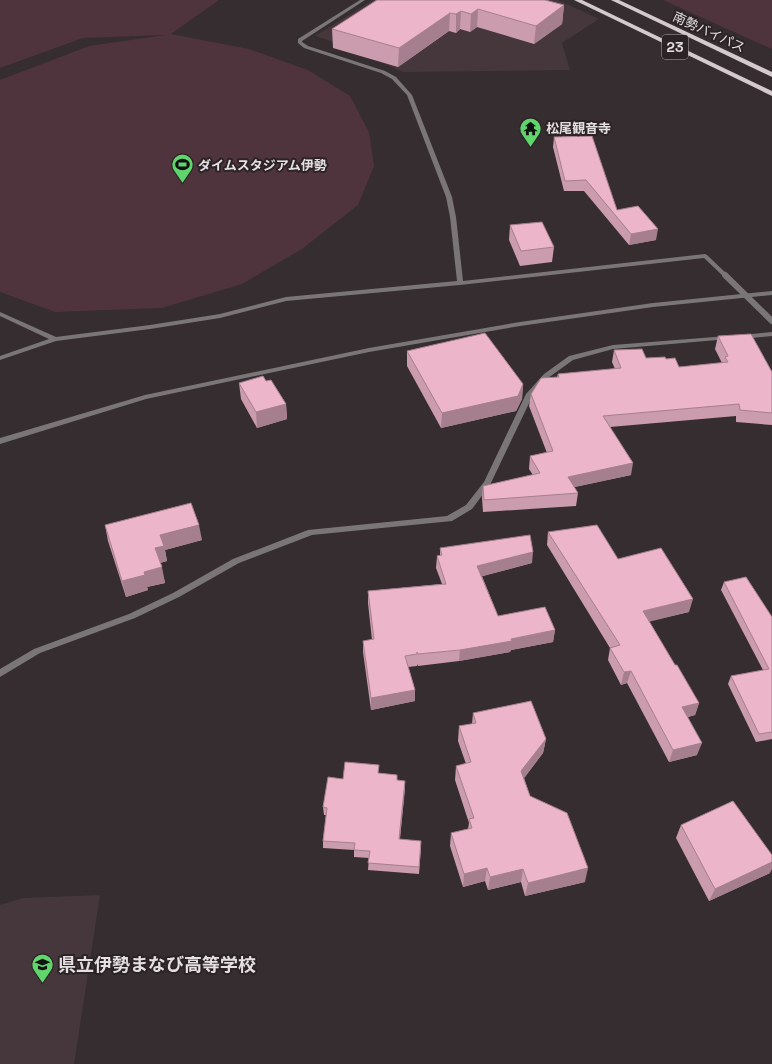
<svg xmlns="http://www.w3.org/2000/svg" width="772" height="1064" font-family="'Space Grotesk','Noto Sans JP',sans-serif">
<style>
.built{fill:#46373c}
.green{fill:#4f333d}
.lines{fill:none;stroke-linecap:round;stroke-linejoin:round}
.minor{fill:#7a7677;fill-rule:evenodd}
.tertiary{fill:#7a7677;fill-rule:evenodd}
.trunk{fill:#d4c9cd;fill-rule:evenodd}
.minor-bridge{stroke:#7a7677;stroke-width:6}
.wall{fill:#cb9cad}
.shaded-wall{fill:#a57f8d}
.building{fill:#ecb5c9;stroke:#a57f8d}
.labels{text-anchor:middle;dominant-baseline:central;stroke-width:4;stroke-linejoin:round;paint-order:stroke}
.far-street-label{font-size:13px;fill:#e4dfe1;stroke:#2b2326}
.far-poi-label{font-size:13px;font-weight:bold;fill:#e4dfe1;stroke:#2b2326;text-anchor:start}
.shield{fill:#2b2326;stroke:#aca7a9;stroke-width:1}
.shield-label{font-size:14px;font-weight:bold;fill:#e4dfe1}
.near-poi-label{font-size:18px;font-weight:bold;fill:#e4dfe1;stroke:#2b2326;text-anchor:start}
</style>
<rect width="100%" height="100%" fill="#352d30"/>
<!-- built -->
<g class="built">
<polygon points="373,0 558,0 599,19 562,43 570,70 403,72 340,44 315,36"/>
<polygon points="100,895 74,1064 0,1064 0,905 23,898"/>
</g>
<!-- green -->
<g class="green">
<polygon points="0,0 219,0 171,34 249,49 308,70 350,96 369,132 374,166 358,205 302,249 242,284 162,308 55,312 0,292 0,80 89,46 165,35 83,38 0,68"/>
<polygon points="663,0 772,0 772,49"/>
</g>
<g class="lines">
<!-- minor -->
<g class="minor">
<polygon points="360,0 365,0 302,41 302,42 308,46 385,71 396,77 412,95 452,197 456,217 463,281 705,254 707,255 727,274 727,276 723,276 704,258 460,285 286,301 220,318 150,329 56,341 0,360 0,356 49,339 0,316 0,312 56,337 150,325 220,314 286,297 457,281 450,217 446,197 407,95 392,79 381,73 304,48 298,43 298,39"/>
<polygon points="772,332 772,336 742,339 739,337 742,335"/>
<polygon points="727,336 729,337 729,339 613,349 573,360 548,378 532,397 490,485 472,509 452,521 312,535 239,563 179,597 135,618 40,653 0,677 0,669 34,649 129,614 173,593 233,559 308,530 447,516 466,505 484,482 526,394 544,374 569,356 613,345"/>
</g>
<!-- tertiary -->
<polygon class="tertiary" points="772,291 772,295 653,307 520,326 369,352 146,399 0,444 0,438 145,395 369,348 520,322 653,303"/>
<!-- trunk -->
<g class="trunk">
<polygon points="574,0 582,0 772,91 772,96"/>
<polygon points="611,0 619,0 772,72 772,77"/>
</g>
<!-- minor-bridge -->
<polyline class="minor-bridge" points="725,275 772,321"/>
</g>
<!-- wall -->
<g class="wall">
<polygon points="377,0 564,5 562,24 534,44 477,27 470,32 460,29 456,33 449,31 398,67 333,48 332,29"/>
<polygon points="554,137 617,210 656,240 629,245 584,191 564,191 553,147"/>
<polygon points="510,225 554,247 552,262 520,266 509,240"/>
<polygon points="718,336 772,372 772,425 736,422 736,416 610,427 631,475 574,487 578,493 576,506 483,512 482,498 483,486 533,475 529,469 530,456 547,453 529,406 531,394 557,377 558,374 615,369 612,362 614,350 646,358 666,359 679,367 722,363 715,349"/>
<polygon points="407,351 523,384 522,399 516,411 441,428 407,366"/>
<polygon points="266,381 286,404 287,419 257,428 241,399 239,383"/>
<polygon points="105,525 202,540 165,550 167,561 160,563 165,583 147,587 148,590 126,597 108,541"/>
<polygon points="548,532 618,559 689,612 649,621 675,665 699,703 695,715 688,717 697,755 669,762 627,683 621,685 608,660 610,648 547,545"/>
<polygon points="440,548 532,563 482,576 498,616 555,630 553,642 511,650 510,652 459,661 418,666 417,664 417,666 408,667 415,690 415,701 371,710 363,652 363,641 372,640 368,603 368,591 442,584 436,568 437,556 440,555"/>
<polygon points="724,582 772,617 772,739 756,742 728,684 731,676 763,670 721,590"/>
<polygon points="473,713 546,739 543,753 524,778 530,796 585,882 525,896 521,882 488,890 485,881 463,887 450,846 451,833 468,829 469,823 455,780 456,766 466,764 458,741 459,726 472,724"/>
<polygon points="379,773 397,775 397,780 405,788 400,839 421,848 419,874 368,870 369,858 354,857 354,850 323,848 323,841 326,815 324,815 323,807 343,779"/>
<polygon points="681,825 770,873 709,901 676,838"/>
</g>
<!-- shaded-wall -->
<g class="shaded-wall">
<polygon points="564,5 562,24 534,44 536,26"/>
<polygon points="478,9 477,27 470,32 471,14"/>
<polygon points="461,11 460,29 456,33 456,14"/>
<polygon points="450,13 449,31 398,67 399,48"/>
<polygon points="658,229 656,240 629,245 631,234"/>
<polygon points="523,384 522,399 516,411 441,428 442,413"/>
<polygon points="286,404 287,419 257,428 256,412"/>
<polygon points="633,463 631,475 566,489 568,477"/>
<polygon points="199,525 202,540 165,550 167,561 159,563 155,548 160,535"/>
<polygon points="533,552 532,563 476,578 477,566"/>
<polygon points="162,567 165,583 147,587 148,590 126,597 122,581 144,572"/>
<polygon points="693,599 689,612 640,624 643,611"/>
<polygon points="555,630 553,642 511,650 510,652 459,661 460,650"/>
<polygon points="631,671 627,683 621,685 624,672"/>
<polygon points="415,690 415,701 371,710 371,698"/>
<polygon points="699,703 695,715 678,719 682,707"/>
<polygon points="546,739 543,753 519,785 521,771"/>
<polygon points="702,743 697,755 669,762 673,750"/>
<polygon points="405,781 405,788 399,846 399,839"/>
<polygon points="772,862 772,869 770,873 709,901 715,889"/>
<polygon points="487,868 485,881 463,887 464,874"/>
<polygon points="588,868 585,882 525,896 528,883"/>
<polygon points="523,869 521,882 488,890 490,877"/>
</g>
<!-- building -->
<g class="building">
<polygon points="377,0 545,0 564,5 536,26 478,9 471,14 461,11 456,14 450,13 399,48 332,29"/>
<polygon points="592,136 617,210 638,206 658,229 631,234 586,180 565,181 554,137"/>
<polygon points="542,222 554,247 521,251 510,225"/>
<polygon points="485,333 523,384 518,396 442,413 407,351"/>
<polygon points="751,334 772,372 772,413 740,410 739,404 603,416 633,463 568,477 578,493 484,500 483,486 540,473 530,456 553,451 531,394 541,378 559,377 558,374 621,368 614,350 642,349 646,358 665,357 666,359 675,358 679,367 728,362 725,357 728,356 718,336"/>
<polygon points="263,376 266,381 271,380 286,404 256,412 239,383"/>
<polygon points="191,503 199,525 160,535 164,546 155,548 162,567 144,572 145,575 122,581 105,525"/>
<polygon points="597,525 618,559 661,548 693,599 643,611 675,665 677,665 699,703 682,707 702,743 673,750 631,671 624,672 610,648 620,645 548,532"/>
<polygon points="530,535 533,552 477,566 498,616 545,607 555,630 511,639 512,641 460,650 418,654 417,652 417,654 405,656 415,690 371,698 363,641 374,639 368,591 446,584 437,556 442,555 440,548"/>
<polygon points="746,577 772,617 772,732 759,734 731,676 769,669 724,582"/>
<polygon points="531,701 546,739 521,771 530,796 567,813 588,868 528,883 523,869 490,877 487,868 464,874 451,833 472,828 469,819 474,818 456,766 471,762 459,726 476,723 473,713"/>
<polygon points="345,762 379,765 378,773 397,775 397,780 405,781 399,839 421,841 419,867 368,863 370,851 354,850 355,843 323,841 327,808 323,807 328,777 343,779"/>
<polygon points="733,801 772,855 772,862 715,889 681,825"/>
</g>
<!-- icons -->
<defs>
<symbol id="temple-pin" viewBox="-11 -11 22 30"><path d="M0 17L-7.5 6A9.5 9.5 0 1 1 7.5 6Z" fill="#5fd56b" stroke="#2b2326"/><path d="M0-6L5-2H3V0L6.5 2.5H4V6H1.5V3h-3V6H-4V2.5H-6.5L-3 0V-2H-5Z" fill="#111"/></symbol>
<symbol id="stadium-pin" viewBox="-11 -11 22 30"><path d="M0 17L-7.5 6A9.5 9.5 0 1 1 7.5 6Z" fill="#5fd56b" stroke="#2b2326"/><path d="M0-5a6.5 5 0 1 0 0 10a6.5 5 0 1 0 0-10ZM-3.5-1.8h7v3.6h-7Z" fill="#111"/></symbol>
<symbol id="school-pin" viewBox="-11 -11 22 30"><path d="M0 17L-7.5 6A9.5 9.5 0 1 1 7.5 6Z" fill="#5fd56b" stroke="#2b2326"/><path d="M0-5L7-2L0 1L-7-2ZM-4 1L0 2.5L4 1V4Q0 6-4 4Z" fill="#111"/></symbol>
</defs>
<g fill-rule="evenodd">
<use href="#temple-pin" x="518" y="116" width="25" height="34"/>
<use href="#stadium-pin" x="170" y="152" width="25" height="34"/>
<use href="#school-pin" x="30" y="952" width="25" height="34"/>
</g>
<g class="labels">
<!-- far-street labels -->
<g class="far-street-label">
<text transform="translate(709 32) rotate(25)">南勢バイパス</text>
</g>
<!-- far-poi labels -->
<g class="far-poi-label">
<text x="546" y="128">松尾観音寺</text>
<text x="198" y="165">ダイムスタジアム伊勢</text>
</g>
<!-- shield labels -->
<rect class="shield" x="662" y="35" width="26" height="24" rx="3"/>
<g class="shield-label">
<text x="675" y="47">23</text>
</g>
<!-- near-poi labels -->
<g class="near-poi-label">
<text x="58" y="964">県立伊勢まなび高等学校</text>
</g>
</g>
</svg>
